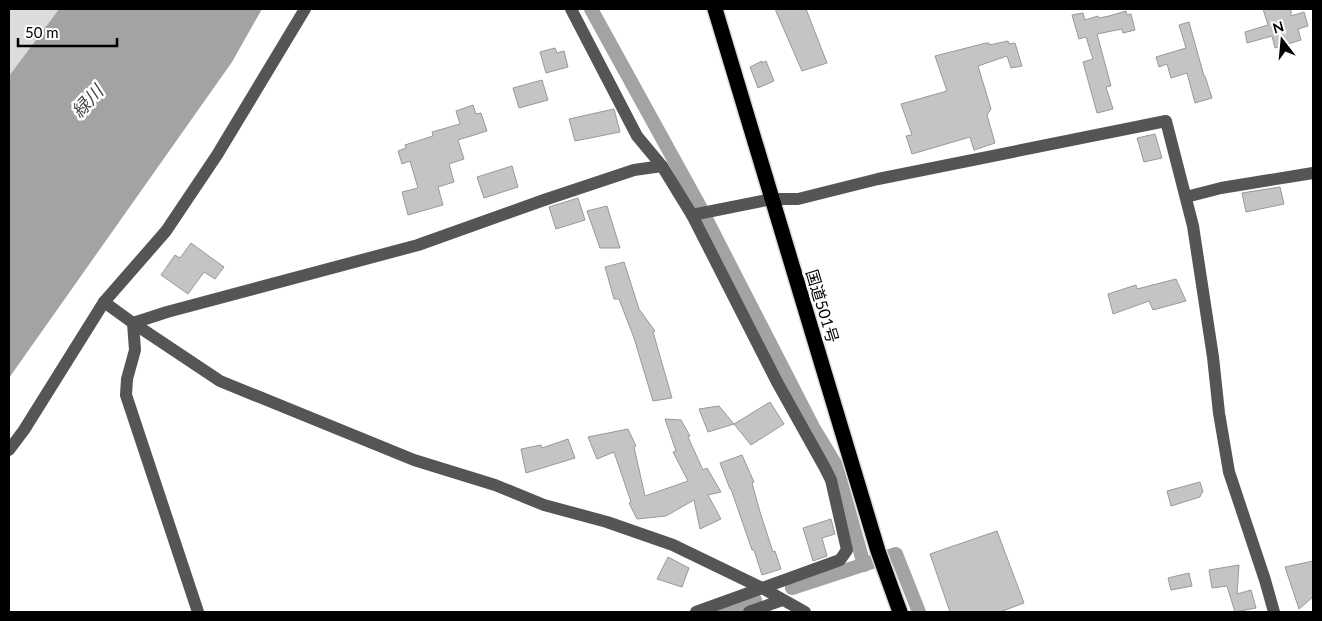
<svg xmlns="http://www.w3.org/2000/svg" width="1322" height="621" font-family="Lato,'Noto Sans JP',sans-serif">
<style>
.green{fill:#dcdcdc}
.water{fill:#a3a3a3}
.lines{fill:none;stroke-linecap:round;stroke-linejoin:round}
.canal{stroke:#a3a3a3;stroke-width:14}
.building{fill:#c4c4c4;stroke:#999}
.highway-casing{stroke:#dbdbdb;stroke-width:18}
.minor{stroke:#555;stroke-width:12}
.highway{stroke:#000;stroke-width:15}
.labels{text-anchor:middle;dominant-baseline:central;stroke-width:5;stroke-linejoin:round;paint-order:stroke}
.street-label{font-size:16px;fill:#000;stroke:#fff}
.water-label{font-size:18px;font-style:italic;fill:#444;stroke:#fff}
</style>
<rect width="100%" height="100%" fill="#fff"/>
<!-- green -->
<polygon class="green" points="9,9 59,9 9,76"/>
<!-- water -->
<polygon class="water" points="59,9 262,9 232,62 9,378 9,76"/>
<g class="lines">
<!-- canal -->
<g class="canal">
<polyline points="591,9 699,205 813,427 836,465 864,565"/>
<polyline points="792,588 896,554 919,612"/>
<polyline points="723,612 755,600"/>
</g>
</g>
<!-- building -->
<g class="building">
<polygon points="775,9 806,9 827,63 802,71"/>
<polygon points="1263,9 1291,9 1291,16 1304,12 1308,26 1298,29 1301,40 1275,48 1272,36 1247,43 1245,32 1268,25"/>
<polygon points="1126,11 1127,15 1131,14 1135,30 1123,33 1122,29 1097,34 1111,86 1106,87 1113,109 1097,113 1083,62 1093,59 1086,37 1079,39 1072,15 1083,13 1085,20 1098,16 1099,18 1109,16"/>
<polygon points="1189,22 1204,76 1205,76 1212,98 1195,103 1187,73 1171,78 1167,64 1159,67 1156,57 1186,48 1179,25"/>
<polygon points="1008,41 1009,44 1015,43 1022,66 1011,68 1007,56 978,66 991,109 987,115 995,143 974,150 970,137 912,154 906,136 912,135 901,104 947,91 935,56 986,43 989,43 989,45"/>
<polygon points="555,48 557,53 564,51 568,67 546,73 540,52"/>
<polygon points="762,61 762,63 766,61 774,81 758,88 750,67"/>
<polygon points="542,80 548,100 519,108 513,88"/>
<polygon points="473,105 476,114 481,113 487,131 458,140 464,159 449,164 454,182 438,187 443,205 408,215 402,192 418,188 410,161 402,164 398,151 406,148 405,145 433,136 432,132 460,124 456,111"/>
<polygon points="614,109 620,132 575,141 569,119"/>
<polygon points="1155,134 1162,158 1144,162 1137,138"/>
<polygon points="512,166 518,187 484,198 477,177"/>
<polygon points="1280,187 1284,204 1246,212 1242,193"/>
<polygon points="578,198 585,220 556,229 549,207"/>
<polygon points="607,206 620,248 600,248 587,211"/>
<polygon points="191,243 224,267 215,279 204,272 188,294 161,275 175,255 180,258"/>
<polygon points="624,262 639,309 655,331 653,332 672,398 653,401 634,338 619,299 614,299 605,267"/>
<polygon points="1176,279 1186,301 1153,310 1149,301 1113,314 1108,294 1136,285 1137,289"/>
<polygon points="770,402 784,424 751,445 734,424"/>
<polygon points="719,406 734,424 708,432 699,409"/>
<polygon points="665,419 681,420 690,436 688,437 703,470 707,468 721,492 708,495 721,519 700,529 694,500 666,516 637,519 629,503 631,502 614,452 597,459 588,437 628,429 636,446 634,447 645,496 688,481 673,452 676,451"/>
<polygon points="568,439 575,458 526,473 521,449 541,445 542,448"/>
<polygon points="742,455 754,482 752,483 760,512 773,552 775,551 781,569 762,575 754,550 752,550 731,489 730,489 720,463"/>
<polygon points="1200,482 1203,492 1201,494 1200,497 1171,506 1167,491"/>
<polygon points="831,519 835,534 822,538 827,556 813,561 803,528"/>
<polygon points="997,531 1024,603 1000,612 950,612 930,554"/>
<polygon points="668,557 689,568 682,587 657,579"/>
<polygon points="1313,561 1313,597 1299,609 1285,567"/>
<polygon points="1239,565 1237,594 1251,590 1256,608 1235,612 1227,586 1212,588 1209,570"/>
<polygon points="1189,573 1192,586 1171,590 1168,578"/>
</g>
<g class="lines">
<defs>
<polyline id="highway" points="715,9 878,551 900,612"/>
</defs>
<!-- highway casing -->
<use href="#highway" class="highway-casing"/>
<!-- minor -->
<g class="minor">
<polyline points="571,9 637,136 662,166 692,215 777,382 825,468 831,480 847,550 840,560 696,612"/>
<polyline points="1186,197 1221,188 1313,173"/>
<polyline points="692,215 772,199 798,199 878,179 1166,121 1193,226 1213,357 1219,413 1229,472 1265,580 1274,612"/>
<polyline points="104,302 133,323 220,381 414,460 495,485 544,505 607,522 673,545 764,589 805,612"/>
<polyline points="133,323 167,312 418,245 544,200 634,170 662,166"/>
<polyline points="133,323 135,350 127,379 126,395 198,612"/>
<polyline points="9,450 24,430 104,302 166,231 217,155 305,9"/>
<polyline points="749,612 782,600"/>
</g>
<!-- highway -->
<use href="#highway" class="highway"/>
</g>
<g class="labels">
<!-- street labels -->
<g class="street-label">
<text transform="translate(823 306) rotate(73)">国道501号</text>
</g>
<!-- water labels -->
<g class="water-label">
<text transform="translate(87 101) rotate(-47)">緑川</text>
</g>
</g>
<!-- border -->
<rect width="1322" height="621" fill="none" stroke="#000000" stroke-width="20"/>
<!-- north arrow -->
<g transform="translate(1282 40) rotate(344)" stroke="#ffffff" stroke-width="4" paint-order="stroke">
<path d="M0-4L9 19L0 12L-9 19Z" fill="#000000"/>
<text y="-8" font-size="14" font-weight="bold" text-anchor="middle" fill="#000000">N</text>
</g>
<!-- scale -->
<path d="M18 38v8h99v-8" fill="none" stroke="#000000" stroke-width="2.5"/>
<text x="25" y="38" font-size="15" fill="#000000" stroke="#ffffff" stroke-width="4" paint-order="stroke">50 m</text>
</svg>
